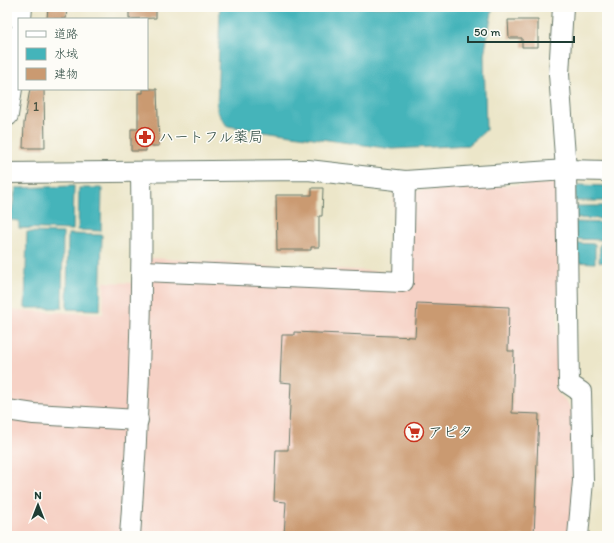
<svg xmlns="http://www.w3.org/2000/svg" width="614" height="543" font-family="Itim,'Klee One',sans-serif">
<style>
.built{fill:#f6d1c5}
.water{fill:#44b4ba;stroke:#327877}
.building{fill:#ca9a71}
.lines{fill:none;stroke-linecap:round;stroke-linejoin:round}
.minor-casing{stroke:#677868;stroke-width:22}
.major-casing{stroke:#677868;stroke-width:24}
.minor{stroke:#fff;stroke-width:20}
.major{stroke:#fff;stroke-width:22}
.labels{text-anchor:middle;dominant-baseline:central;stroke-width:3;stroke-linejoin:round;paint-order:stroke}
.number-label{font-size:13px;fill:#4a5443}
.poi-label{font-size:15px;fill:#1f3d34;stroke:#fdfcf7;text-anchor:start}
</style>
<rect width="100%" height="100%" fill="#fdfcf7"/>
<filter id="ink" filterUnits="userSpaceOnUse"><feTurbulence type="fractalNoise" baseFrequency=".025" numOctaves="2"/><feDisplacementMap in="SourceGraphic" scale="8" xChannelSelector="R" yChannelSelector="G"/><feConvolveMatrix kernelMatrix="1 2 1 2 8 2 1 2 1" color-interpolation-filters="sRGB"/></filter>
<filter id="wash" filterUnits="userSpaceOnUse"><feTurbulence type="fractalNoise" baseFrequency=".012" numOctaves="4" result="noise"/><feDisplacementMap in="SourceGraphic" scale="16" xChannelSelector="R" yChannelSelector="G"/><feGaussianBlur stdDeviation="0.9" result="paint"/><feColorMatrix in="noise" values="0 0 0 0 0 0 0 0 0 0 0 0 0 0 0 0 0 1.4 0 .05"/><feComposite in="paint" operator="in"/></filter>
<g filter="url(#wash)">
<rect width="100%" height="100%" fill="#ece6c9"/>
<!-- built -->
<polygon class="built" points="555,183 560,191 556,391 567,402 575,417 574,536 7,536 7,310 103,314 104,282 133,283 134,257 387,272 393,266 394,192"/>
<!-- water -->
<g class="water">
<polygon points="220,7 493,7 484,55 486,130 469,145 393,149 227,126 217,111"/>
<polygon points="580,185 607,186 607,201 575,201 575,188"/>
<polygon points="74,186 73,230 19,228 19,221 10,220 16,188"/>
<polygon points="79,188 102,188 101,231 78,230"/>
<polygon points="575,206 607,206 607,219 575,218"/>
<polygon points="575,222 607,223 607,240 574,239"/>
<polygon points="27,232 63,233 62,308 25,308"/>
<polygon points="68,234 102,235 100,310 67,309"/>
<polygon points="575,243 595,244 595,263 574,262"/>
<polygon points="600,244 607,244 607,263 599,262"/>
</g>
<g id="blocks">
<!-- building -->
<g class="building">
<polygon points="48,7 67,7 66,19 47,19"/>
<polygon points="129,7 156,7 156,18 129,19"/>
<polygon points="508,20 538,20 538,47 522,47 522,38 509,38"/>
<polygon points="30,89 44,89 45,148 23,148 24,123"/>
<polygon points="143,89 157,89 159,146 146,146 146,151 131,151 131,129 138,129 138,93 143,93"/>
<polygon points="312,188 323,188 322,216 319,216 319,247 311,247 311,250 277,250 276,195 312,195"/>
<polygon points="417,303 509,307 508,351 514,351 512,413 539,414 534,536 284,536 286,502 274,501 276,450 288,450 291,383 280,382 282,335 294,335 294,332 415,337"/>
</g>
</g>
</g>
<g filter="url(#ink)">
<use href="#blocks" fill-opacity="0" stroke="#677868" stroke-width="1"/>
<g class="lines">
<defs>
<g id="minor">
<polyline points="563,7 559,74 566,170 569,384 581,392 583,481 578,536"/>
<polyline points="7,173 308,170 405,181 566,170 607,171"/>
<polyline points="143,271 403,282 405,181"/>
<polyline points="7,410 34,414 138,420"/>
<path d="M 130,536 C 139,415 143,294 141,173"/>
</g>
<g id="major">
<polyline points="20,19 21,7"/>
<polyline points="7,115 19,35"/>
</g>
</defs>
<!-- minor casing -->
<use href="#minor" class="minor-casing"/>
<!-- major casing -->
<use href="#major" class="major-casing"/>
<!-- minor -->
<use href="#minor" class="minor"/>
<!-- major -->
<use href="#major" class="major"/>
</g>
</g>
<!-- icons -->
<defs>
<symbol id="pharmacy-ring" viewBox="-11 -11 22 22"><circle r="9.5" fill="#fdfcf7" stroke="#c8321e" stroke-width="1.5"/><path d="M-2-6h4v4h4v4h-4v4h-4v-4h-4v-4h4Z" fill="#c8321e"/></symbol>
<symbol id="supermarket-ring" viewBox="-11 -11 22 22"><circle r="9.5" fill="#fdfcf7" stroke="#c8321e" stroke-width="1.5"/><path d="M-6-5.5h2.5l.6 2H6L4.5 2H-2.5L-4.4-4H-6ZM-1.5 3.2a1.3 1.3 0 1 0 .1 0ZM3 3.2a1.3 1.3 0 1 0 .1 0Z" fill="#c8321e"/></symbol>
</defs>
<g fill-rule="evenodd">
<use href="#pharmacy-ring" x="134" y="126" width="22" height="22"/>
<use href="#supermarket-ring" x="403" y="421" width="22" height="22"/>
</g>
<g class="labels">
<!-- number labels -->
<g class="number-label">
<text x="36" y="106">1</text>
</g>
<!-- poi labels -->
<g class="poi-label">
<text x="159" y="137">ハートフル薬局</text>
<text x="428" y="432">アピタ</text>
</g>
</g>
<!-- margin -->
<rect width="614" height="543" fill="none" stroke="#fdfcf7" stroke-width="24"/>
<!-- legend -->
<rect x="18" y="18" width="130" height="72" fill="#fdfcf7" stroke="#a4b0a9"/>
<rect x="26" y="31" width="20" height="6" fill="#ffffff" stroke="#a4b0a9"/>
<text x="54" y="38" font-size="12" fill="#1f3d34">道路</text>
<rect x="26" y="48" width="20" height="12" fill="#44b4ba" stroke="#a4b0a9"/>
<text x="54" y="58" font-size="12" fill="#1f3d34">水域</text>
<rect x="26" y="68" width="20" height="12" fill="#ca9a71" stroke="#a4b0a9"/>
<text x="54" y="78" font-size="12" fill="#1f3d34">建物</text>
<!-- north arrow -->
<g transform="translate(38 505)" stroke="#fdfcf7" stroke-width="3" paint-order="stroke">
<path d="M0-3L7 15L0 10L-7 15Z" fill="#1f3d34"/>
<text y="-6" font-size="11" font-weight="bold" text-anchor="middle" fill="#1f3d34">N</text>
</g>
<!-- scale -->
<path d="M468 36v6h106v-6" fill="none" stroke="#1f3d34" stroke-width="2"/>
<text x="474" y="36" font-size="12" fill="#1f3d34" stroke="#fdfcf7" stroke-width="3" paint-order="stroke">50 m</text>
</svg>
